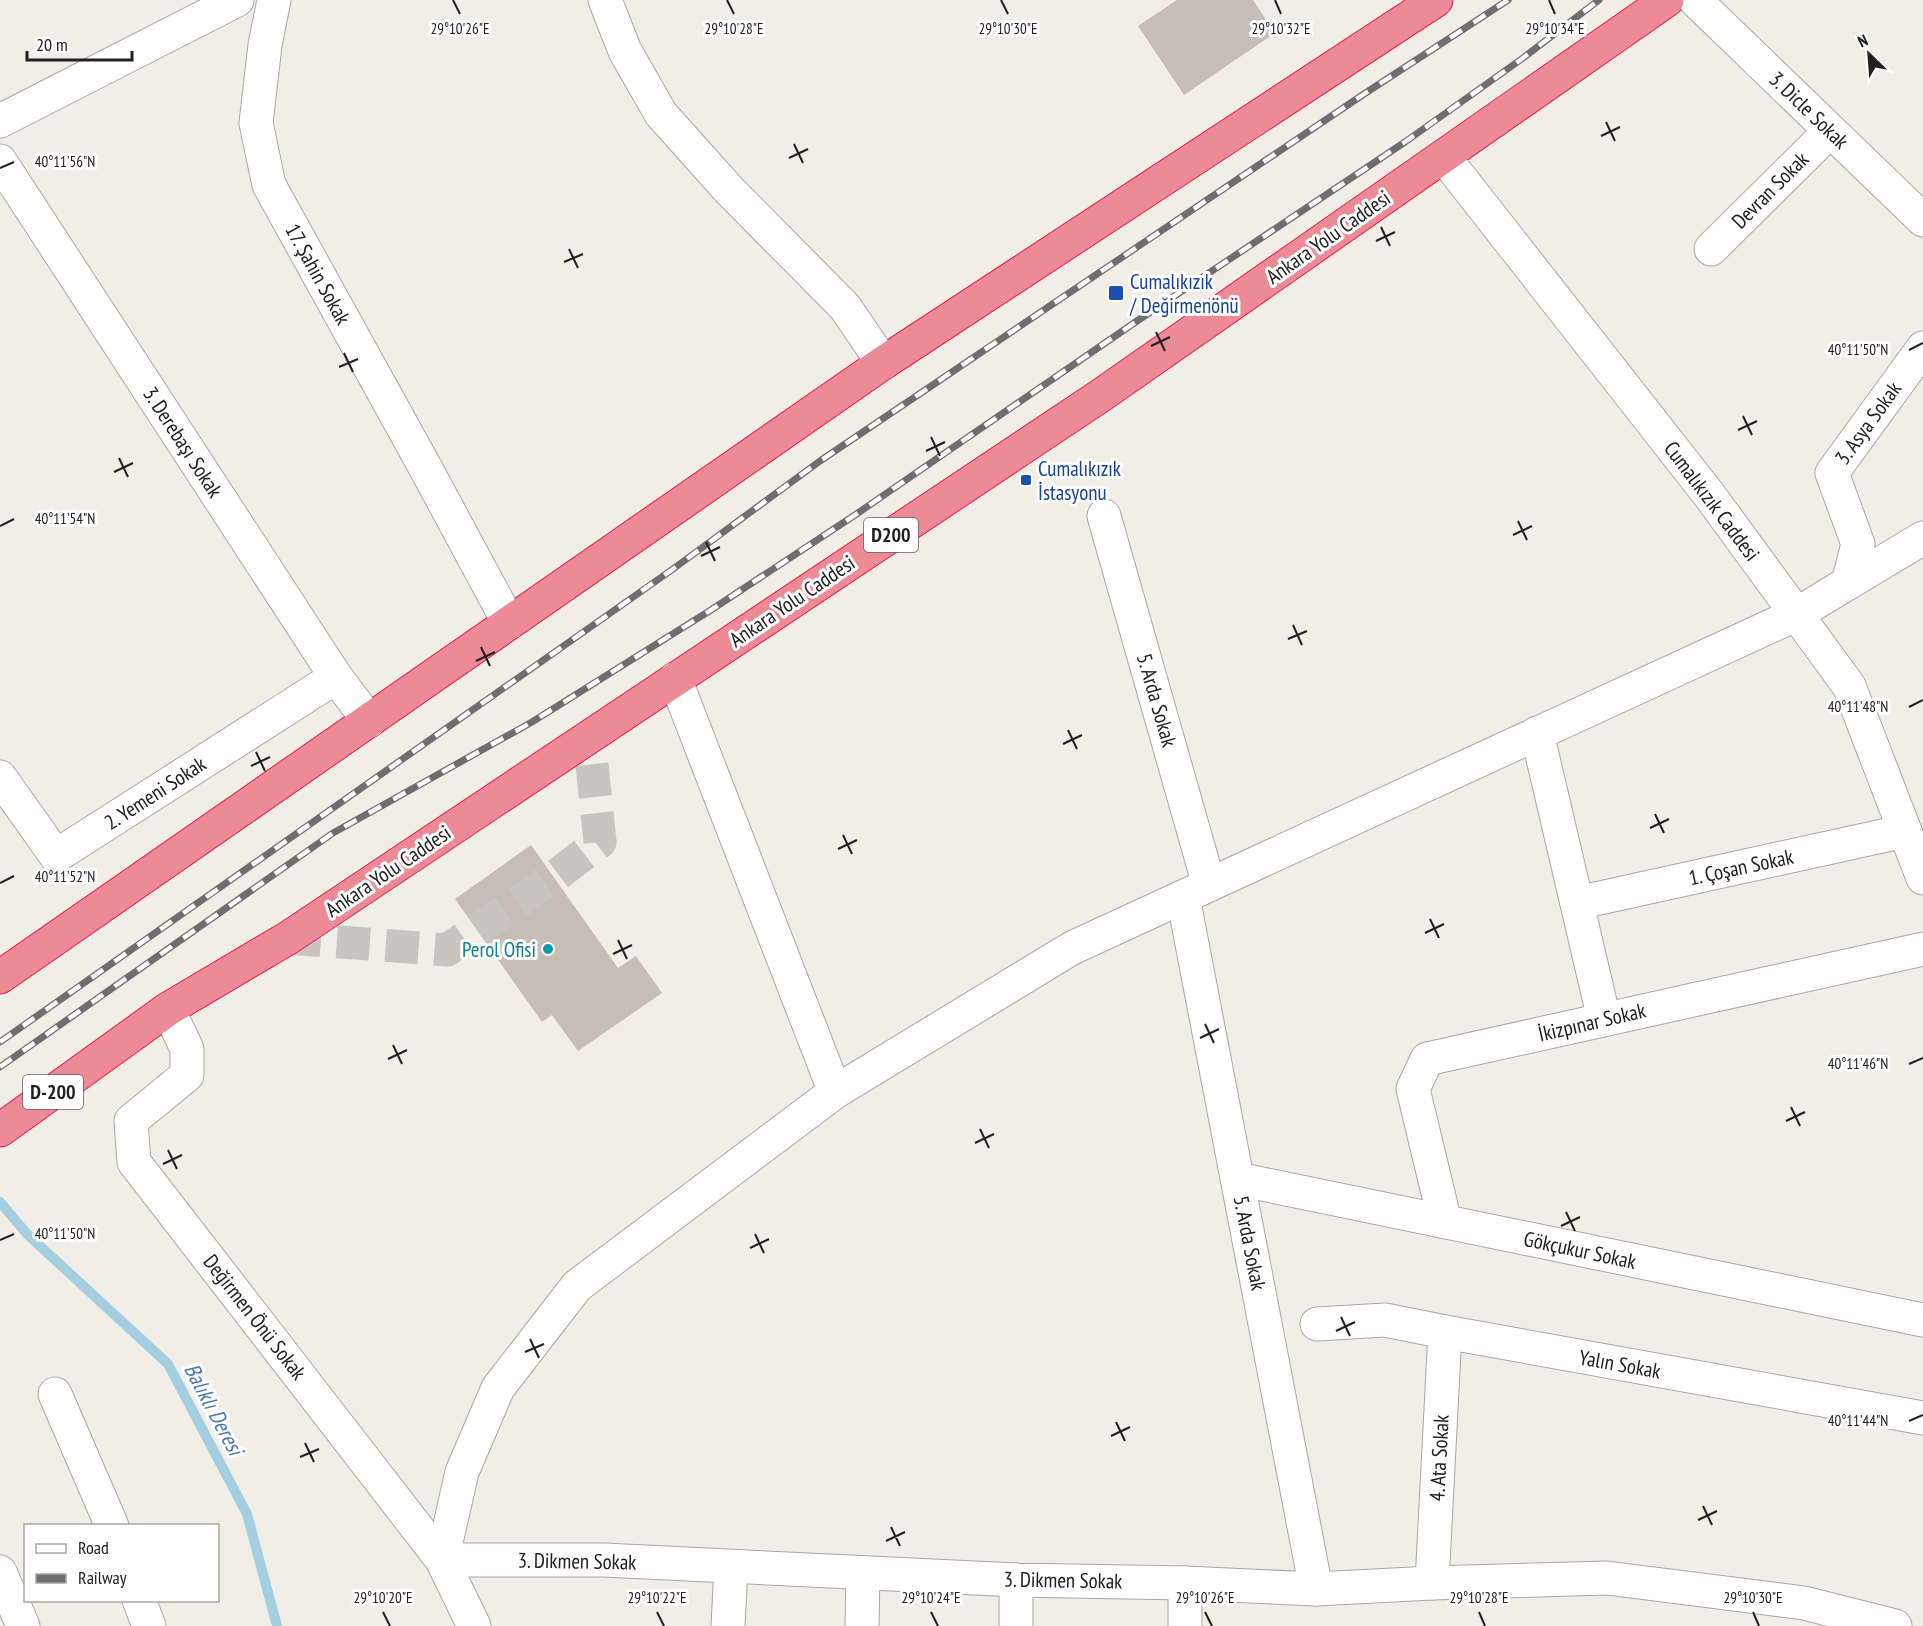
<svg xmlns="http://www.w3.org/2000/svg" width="1923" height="1626" font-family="'PT Sans Narrow',sans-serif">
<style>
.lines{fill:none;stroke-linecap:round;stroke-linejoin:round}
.stream{stroke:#a4cfe1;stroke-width:10}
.building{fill:#c6beb5}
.minor-tunnel{stroke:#c7c5be;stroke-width:33;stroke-dasharray:33 16;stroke-linecap:butt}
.minor-casing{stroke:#a7a7a7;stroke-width:35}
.highway-casing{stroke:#e61c55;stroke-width:35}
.minor{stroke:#fff;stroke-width:33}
.highway{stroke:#ec8a96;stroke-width:33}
.rail-casing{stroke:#6e6e6e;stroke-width:7}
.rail{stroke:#fff;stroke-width:4.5;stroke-dasharray:14;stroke-linecap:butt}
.ticks{fill:none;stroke:#202020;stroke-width:2}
.transit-dot{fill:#1a4fb4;stroke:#fff;stroke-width:2}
.culture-dot{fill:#0f9aa8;stroke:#fff;stroke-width:2}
.labels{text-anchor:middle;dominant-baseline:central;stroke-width:6;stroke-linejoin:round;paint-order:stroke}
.shield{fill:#fff;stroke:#636363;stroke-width:1.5}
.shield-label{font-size:20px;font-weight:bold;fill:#202020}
.street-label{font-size:21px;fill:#202020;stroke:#fff}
.transit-label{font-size:21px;fill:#164399;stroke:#fff;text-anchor:start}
.culture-label{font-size:21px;fill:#0d838f;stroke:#fff;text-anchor:end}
.water-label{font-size:22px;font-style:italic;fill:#4677b6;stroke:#fff}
.ticks-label{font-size:15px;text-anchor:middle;fill:#202020;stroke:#fff;stroke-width:6;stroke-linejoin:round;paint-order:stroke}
</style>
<rect width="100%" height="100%" fill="#f1eee6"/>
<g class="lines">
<!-- stream -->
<polyline class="stream" points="0,1202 27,1234 168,1364 247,1514 277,1626"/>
</g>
<!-- building -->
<g class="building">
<polygon points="1177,0 1253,0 1275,33 1184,95 1138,26"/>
<polygon points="531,845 618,968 636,956 662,993 578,1051 552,1015 542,1022 455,899"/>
</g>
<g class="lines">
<!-- minor-tunnel -->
<polyline class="minor-tunnel" points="288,938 447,950 554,877 600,842 589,736"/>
<defs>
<g id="minor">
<polyline points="274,0 265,45 256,123 269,185 425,467 509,623"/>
<polyline points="605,0 625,51 661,114 730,191 845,307 883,363"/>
<polyline points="1695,0 1923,220"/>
<polyline points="0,121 237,0"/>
<polyline points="1444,157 1710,496 1849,686 1923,878"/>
<polyline points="0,161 336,677 369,721"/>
<polyline points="1711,249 1830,131"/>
<polyline points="1104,516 1209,885"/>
<polyline points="1848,583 1923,538"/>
<polyline points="675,679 835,1092"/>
<polyline points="1537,733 1604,1019"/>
<polyline points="0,777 56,856 336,677"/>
<polyline points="1183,897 1316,1589"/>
<polyline points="1577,903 1905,831"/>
<polyline points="168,1009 187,1049 187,1075 131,1121 134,1162 442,1560 474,1626"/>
<polyline points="1238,1179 1923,1320"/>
<polyline points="1445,1222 1413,1089 1427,1059 1923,949"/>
<polyline points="1317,1324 1385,1320 1445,1332 1923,1418"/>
<polyline points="55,1394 112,1526"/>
<polyline points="0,1572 23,1626"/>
<polyline points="1185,1583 1185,1626"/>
<polyline points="1432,1583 1445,1332"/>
<polyline points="139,1600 149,1626"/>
<polyline points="728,1626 731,1567"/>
<polyline points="862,1626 863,1573"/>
<polyline points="1016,1626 1016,1580"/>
<polyline points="1895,1626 1804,1603 1607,1578 1432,1583 1316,1589 1185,1583 1016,1580 604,1560 442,1560 462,1472 498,1388 577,1286 835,1092 1072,948 1797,614 1848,583 1858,544 1832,473 1923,348"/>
</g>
<g id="highway">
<polyline points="0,977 883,363 1436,0"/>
<polyline points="0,1130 168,1009 288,938 1100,396 1667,0"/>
</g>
</defs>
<!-- minor casing -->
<use href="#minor" class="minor-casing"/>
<!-- highway casing -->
<use href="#highway" class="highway-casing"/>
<!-- minor -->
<use href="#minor" class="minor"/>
<!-- highway -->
<use href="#highway" class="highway"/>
<defs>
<g id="rail">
<polyline points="0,1042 673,569 820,461 1364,94 1508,0"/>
<polyline points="0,1067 333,833 532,722 711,610 855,515 1137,321 1405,142 1523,58 1599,0"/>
</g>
</defs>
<!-- rail casing -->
<use href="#rail" class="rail-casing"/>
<!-- rail -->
<use href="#rail" class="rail"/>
</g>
<!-- ticks -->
<path class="ticks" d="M 453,0 L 460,14M 727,0 L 734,14M 1001,0 L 1008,14M 1275,0 L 1281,14M 1549,0 L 1555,14M 1606,122 L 1615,141M 1601,136 L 1620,127M 794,144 L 803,163M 789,158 L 808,149M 0,168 L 14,162M 1381,227 L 1390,246M 1376,241 L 1395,232M 569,249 L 578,268M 564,262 L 583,254M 1156,332 L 1165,351M 1151,346 L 1170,337M 1909,350 L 1923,343M 344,353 L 353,372M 339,367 L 358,359M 1743,416 L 1752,435M 1738,430 L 1757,421M 931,437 L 940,456M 926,451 L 945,442M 119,458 L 128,477M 114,472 L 133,463M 1518,521 L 1527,540M 0,526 L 14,519M 1513,535 L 1532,526M 706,542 L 715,561M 701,556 L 720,547M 1293,625 L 1302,645M 1288,639 L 1307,631M 481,647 L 490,666M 476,661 L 495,652M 1909,707 L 1923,700M 1068,730 L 1077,749M 1063,744 L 1082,735M 256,752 L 265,771M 251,766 L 270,757M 1655,814 L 1664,833M 1650,828 L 1669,819M 843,835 L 852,854M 838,849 L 857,840M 0,883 L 14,876M 1430,919 L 1439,938M 1425,933 L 1444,924M 618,940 L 627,959M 613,954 L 632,945M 1205,1024 L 1214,1043M 1200,1038 L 1219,1029M 393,1045 L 402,1064M 388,1059 L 407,1050M 1909,1064 L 1923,1058M 1791,1107 L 1800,1126M 1786,1121 L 1805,1112M 980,1129 L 989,1148M 975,1143 L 994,1134M 168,1150 L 177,1169M 163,1164 L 182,1155M 1566,1212 L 1575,1231M 1561,1226 L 1580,1217M 755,1234 L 764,1253M 0,1240 L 14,1234M 750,1248 L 769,1239M 1341,1317 L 1350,1336M 1336,1331 L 1355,1322M 530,1339 L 539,1358M 525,1352 L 544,1344M 1909,1421 L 1923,1415M 1116,1422 L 1125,1441M 1111,1436 L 1130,1427M 305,1443 L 314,1462M 300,1457 L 319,1449M 1703,1506 L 1712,1525M 1698,1520 L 1717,1511M 891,1527 L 900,1546M 886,1541 L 905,1532M 383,1612 L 390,1626M 657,1612 L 664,1626M 931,1612 L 938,1626M 1205,1612 L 1212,1626M 1479,1612 L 1485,1626M 1753,1612 L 1759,1626"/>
<!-- markers -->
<g class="transit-dot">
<rect x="1108" y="285" width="16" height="16" rx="3"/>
<rect x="1020" y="474" width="12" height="12" rx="3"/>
</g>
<circle class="culture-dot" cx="548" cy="949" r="6"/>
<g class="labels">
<!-- shield labels -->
<g class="shield">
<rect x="864" y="518" width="54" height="34" rx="4.5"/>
<rect x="23" y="1075" width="60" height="34" rx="4.5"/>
</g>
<g class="shield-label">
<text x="891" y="535">D200</text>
<text x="53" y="1092">D-200</text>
</g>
<!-- street labels -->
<g class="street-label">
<text transform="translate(1809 110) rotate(44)">3. Dicle Sokak</text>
<text transform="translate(1770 190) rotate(-45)">Devran Sokak</text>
<text transform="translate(1328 237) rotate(-35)">Ankara Yolu Caddesi</text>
<text transform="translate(318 274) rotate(61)">17. Şahin Sokak</text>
<text transform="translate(1868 423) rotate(-54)">3. Asya Sokak</text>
<text transform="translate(183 442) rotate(57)">3. Derebaşı Sokak</text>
<text transform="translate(1712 501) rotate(53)">Cumalıkızık Caddesi</text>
<text transform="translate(792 601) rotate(-34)">Ankara Yolu Caddesi</text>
<text transform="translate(1157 700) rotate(74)">5. Arda Sokak</text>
<text transform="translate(155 793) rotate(-33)">2. Yemeni Sokak</text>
<text transform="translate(1741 867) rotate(-12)">1. Çoşan Sokak</text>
<text transform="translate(388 871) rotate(-34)">Ankara Yolu Caddesi</text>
<text transform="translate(1592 1022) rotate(-13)">İkizpınar Sokak</text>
<text transform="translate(1250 1243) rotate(79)">5. Arda Sokak</text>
<text transform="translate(1580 1250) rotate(12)">Gökçukur Sokak</text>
<text transform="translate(255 1317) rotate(52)">Değirmen Önü Sokak</text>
<text transform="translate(1620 1364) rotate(10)">Yalın Sokak</text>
<text transform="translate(1439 1458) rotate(-87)">4. Ata Sokak</text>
<text transform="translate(577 1561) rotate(1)">3. Dikmen Sokak</text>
<text transform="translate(1063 1580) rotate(1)">3. Dikmen Sokak</text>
</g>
<!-- transit labels -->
<g class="transit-label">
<text x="1130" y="281">Cumalıkızık<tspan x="1130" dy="24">/ Değirmenönü</tspan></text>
<text x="1038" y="468">Cumalıkızık<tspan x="1038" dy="24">İstasyonu</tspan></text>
</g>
<!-- culture labels -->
<g class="culture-label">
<text x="536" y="949">Perol Ofisi</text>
</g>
<!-- water labels -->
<g class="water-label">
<text transform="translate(214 1409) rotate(62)">Balıklı Deresi</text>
</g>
</g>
<g class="ticks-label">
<text x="734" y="34">29°10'28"E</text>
<text x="1281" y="34">29°10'32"E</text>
<text x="460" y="34">29°10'26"E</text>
<text x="1008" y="34">29°10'30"E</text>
<text x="1555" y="34">29°10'34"E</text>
<text x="65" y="167">40°11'56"N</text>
<text x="1858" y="355">40°11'50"N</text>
<text x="65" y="524">40°11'54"N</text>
<text x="1858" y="712">40°11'48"N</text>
<text x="65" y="882">40°11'52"N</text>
<text x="1858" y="1069">40°11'46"N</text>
<text x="65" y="1239">40°11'50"N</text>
<text x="1858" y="1426">40°11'44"N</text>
<text x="383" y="1603">29°10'20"E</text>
<text x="657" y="1603">29°10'22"E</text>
<text x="931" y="1603">29°10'24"E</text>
<text x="1205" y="1603">29°10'26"E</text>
<text x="1479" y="1603">29°10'28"E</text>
<text x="1753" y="1603">29°10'30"E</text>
</g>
<!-- legend -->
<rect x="24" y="1524" width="195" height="78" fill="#ffffff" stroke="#a6a6a6" stroke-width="1.5"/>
<rect x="36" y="1544" width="30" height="9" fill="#ffffff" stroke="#a6a6a6" stroke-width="1.5"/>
<text x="78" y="1554" font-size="18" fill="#202020">Road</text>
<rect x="36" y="1574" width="30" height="9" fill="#6e6e6e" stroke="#a6a6a6" stroke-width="1.5"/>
<text x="78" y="1584" font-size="18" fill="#202020">Railway</text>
<!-- north arrow -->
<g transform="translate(1869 54) rotate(335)" stroke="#ffffff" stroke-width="4.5" paint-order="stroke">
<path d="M0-4.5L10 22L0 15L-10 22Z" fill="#202020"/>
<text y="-9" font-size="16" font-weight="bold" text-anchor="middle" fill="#202020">N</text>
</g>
<!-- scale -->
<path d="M27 51v9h105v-9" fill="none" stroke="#202020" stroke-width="3"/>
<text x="36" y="51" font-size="18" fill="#202020" stroke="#ffffff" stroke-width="4.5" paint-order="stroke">20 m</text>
</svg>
